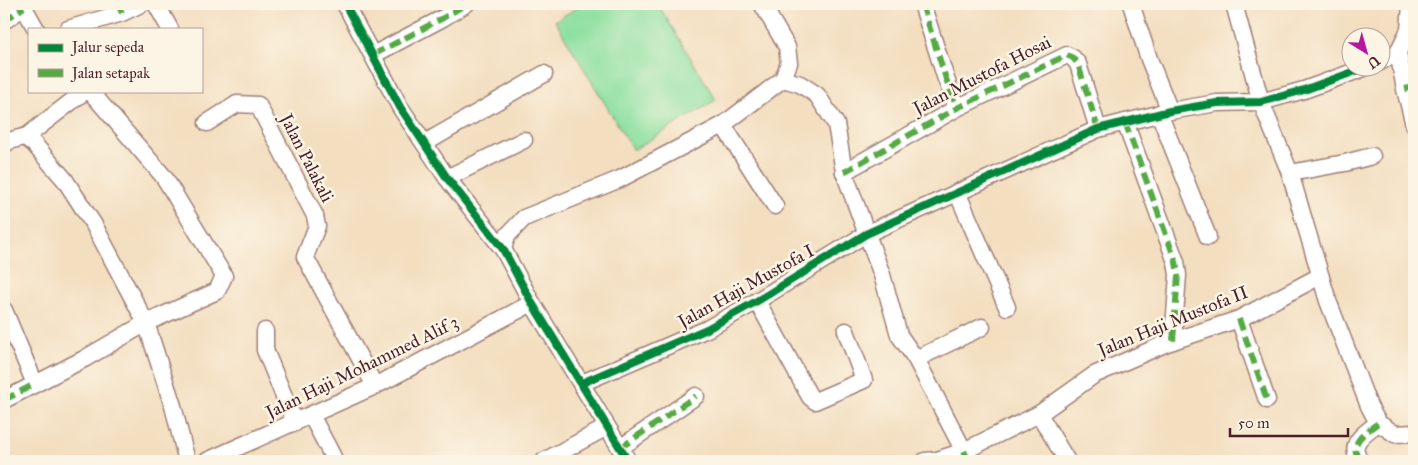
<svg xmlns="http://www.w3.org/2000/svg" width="1418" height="465" font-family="'IM FELL Great Primer',serif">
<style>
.green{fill:#8ee0a1;stroke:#6c8066}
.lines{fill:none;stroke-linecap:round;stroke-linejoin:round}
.minor-casing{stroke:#9e7e76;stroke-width:19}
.minor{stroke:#fff;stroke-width:16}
.quiet{stroke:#57aa44;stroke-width:6;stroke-dasharray:12 6;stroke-linecap:butt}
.cycleway-casing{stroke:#fcf5e5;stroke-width:11}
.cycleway{stroke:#00873e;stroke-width:8}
.labels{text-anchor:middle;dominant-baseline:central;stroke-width:5;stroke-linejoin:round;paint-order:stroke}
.street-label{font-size:18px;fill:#4a1f2b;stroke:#fcf5e5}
</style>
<rect width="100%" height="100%" fill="#fcf5e5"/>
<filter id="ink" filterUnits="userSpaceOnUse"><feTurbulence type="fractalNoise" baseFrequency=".02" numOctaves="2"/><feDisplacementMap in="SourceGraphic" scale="10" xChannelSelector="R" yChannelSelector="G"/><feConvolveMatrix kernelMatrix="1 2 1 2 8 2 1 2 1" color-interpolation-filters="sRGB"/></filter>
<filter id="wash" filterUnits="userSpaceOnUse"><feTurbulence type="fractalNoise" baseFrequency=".0096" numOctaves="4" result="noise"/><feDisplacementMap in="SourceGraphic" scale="20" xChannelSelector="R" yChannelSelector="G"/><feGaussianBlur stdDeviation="1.12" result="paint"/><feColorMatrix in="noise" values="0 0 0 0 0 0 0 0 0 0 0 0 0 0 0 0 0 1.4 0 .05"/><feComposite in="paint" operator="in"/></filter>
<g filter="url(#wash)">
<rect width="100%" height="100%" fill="#f3dec0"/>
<!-- green -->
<polygon class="green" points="583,4 658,4 716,100 633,150 555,21"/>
</g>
<g filter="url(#ink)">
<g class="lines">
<defs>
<g id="minor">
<polyline points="22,4 36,29"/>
<polyline points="156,4 170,29"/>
<polyline points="345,4 400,107 447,178 503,249 532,303 628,461"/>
<polyline points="922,4 946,79 957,108"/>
<polyline points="1131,4 1149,59 1170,111"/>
<polyline points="1234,4 1261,102 1290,173 1328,301 1369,406 1378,423 1389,430 1395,434 1414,433"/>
<polyline points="1411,4 1409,30 1398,52 1405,89 1414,125"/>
<polyline points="4,21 24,7"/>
<polyline points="68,29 122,13 141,4"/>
<polyline points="373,55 443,18 466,4"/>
<polyline points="1380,62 1398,52"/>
<polyline points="783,79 800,84 817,95 836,124 844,172 882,275 899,335 916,359 969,461"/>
<polyline points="1159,113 1208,237"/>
<polyline points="1125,122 1176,262 1178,275 1173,341"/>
<polyline points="207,123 237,104 258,105 315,216 317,226 305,257 375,386"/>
<polyline points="723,125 775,206"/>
<polyline points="25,137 34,144 65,180 94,225 146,323 173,406 187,461"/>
<polyline points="425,143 544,74"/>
<polyline points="4,145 9,141 27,136 85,91"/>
<polyline points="844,172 957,108 1067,55 1073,58 1078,64 1098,129"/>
<polyline points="1290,173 1345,163 1372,156"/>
<polyline points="447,178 524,140"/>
<polyline points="957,192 1007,307"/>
<polyline points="503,249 507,236 524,218 620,179 723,125 783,79 789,63 787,47 762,4"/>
<polyline points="757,301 810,397 815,401 864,380 846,331"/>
<polyline points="4,310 35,384"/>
<polyline points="1239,319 1267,400"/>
<polyline points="265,331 265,350 295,423"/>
<polyline points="916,359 982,327"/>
<polyline points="582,383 707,329 757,301 866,234 1098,129 1170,111 1217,103 1261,102 1304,90 1364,68"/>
<polyline points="4,400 84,359 146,323 217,291 224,276 164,177 90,91"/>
<polyline points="1039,414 1067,461"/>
<polyline points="311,415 333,457 333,461"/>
<polyline points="620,448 696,396"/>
<polyline points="207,461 375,386 532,303"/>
<polyline points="544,461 607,427"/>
<polyline points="925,461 937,460 964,451 1039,414 1094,375 1167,343 1239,319 1320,276"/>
<path d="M 1360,461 C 1347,443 1365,433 1378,423"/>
</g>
</defs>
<!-- minor casing -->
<use href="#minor" class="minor-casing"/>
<!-- minor -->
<use href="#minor" class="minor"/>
<!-- quiet -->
<g class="quiet">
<polyline points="118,4 122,13"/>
<polyline points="922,4 946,79 957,108"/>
<polyline points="4,21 24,7"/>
<polyline points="373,55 443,18 466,4"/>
<polyline points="1405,89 1414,87"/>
<polyline points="1125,122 1176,262 1178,275 1173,341"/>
<polyline points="844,172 957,108 1067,55 1073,58 1078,64 1098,129"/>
<polyline points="1239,319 1267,400"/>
<polyline points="4,400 35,384"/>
<polyline points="620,448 696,396"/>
<polyline points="964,451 969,461"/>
<path d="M 1360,461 C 1347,443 1365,433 1378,423"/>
</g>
<defs>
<g id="cycleway">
<polyline points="345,4 400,107 447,178 503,249 532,303 628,461"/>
<polyline points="582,383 707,329 757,301 866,234 1098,129 1170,111 1217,103 1261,102 1304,90 1364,68"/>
</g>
</defs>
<!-- cycleway casing -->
<use href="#cycleway" class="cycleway-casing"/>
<!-- cycleway -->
<use href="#cycleway" class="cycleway"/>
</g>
</g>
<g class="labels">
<!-- street labels -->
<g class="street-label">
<text transform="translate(982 75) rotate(-27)">Jalan Mustofa Hosai</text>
<text transform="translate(307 158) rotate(63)">Jalan Palakali</text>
<text transform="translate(746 286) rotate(-29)">Jalan Haji Mustofa I</text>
<text transform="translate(1173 321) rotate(-22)">Jalan Haji Mustofa II</text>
<text transform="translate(362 367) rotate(-26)">Jalan Haji Mohammed Alif 3</text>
</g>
</g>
<!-- margin -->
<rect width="1418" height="465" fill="none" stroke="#fcf5e5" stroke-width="20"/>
<!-- legend -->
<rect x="28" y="28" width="175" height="65" fill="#fcf5e5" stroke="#b59f9b"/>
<rect x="38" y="44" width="25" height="8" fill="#00873e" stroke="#b59f9b"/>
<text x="72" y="52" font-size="15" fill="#4a1f2b">Jalur sepeda</text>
<rect x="38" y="69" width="25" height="8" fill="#57aa44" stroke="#b59f9b"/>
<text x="72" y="78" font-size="15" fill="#4a1f2b">Jalan setapak</text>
<!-- north arrow -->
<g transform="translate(1366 52) rotate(143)"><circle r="24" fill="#fcf5e5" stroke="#b59f9b"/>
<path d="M0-4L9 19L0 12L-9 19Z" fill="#b5179e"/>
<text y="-8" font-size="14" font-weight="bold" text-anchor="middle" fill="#4a1f2b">U</text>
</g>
<!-- scale -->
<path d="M1230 428v8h118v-8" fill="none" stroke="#4a1f2b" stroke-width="2.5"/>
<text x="1238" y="428" font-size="15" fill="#4a1f2b" stroke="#fcf5e5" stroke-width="4" paint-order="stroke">50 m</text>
</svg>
